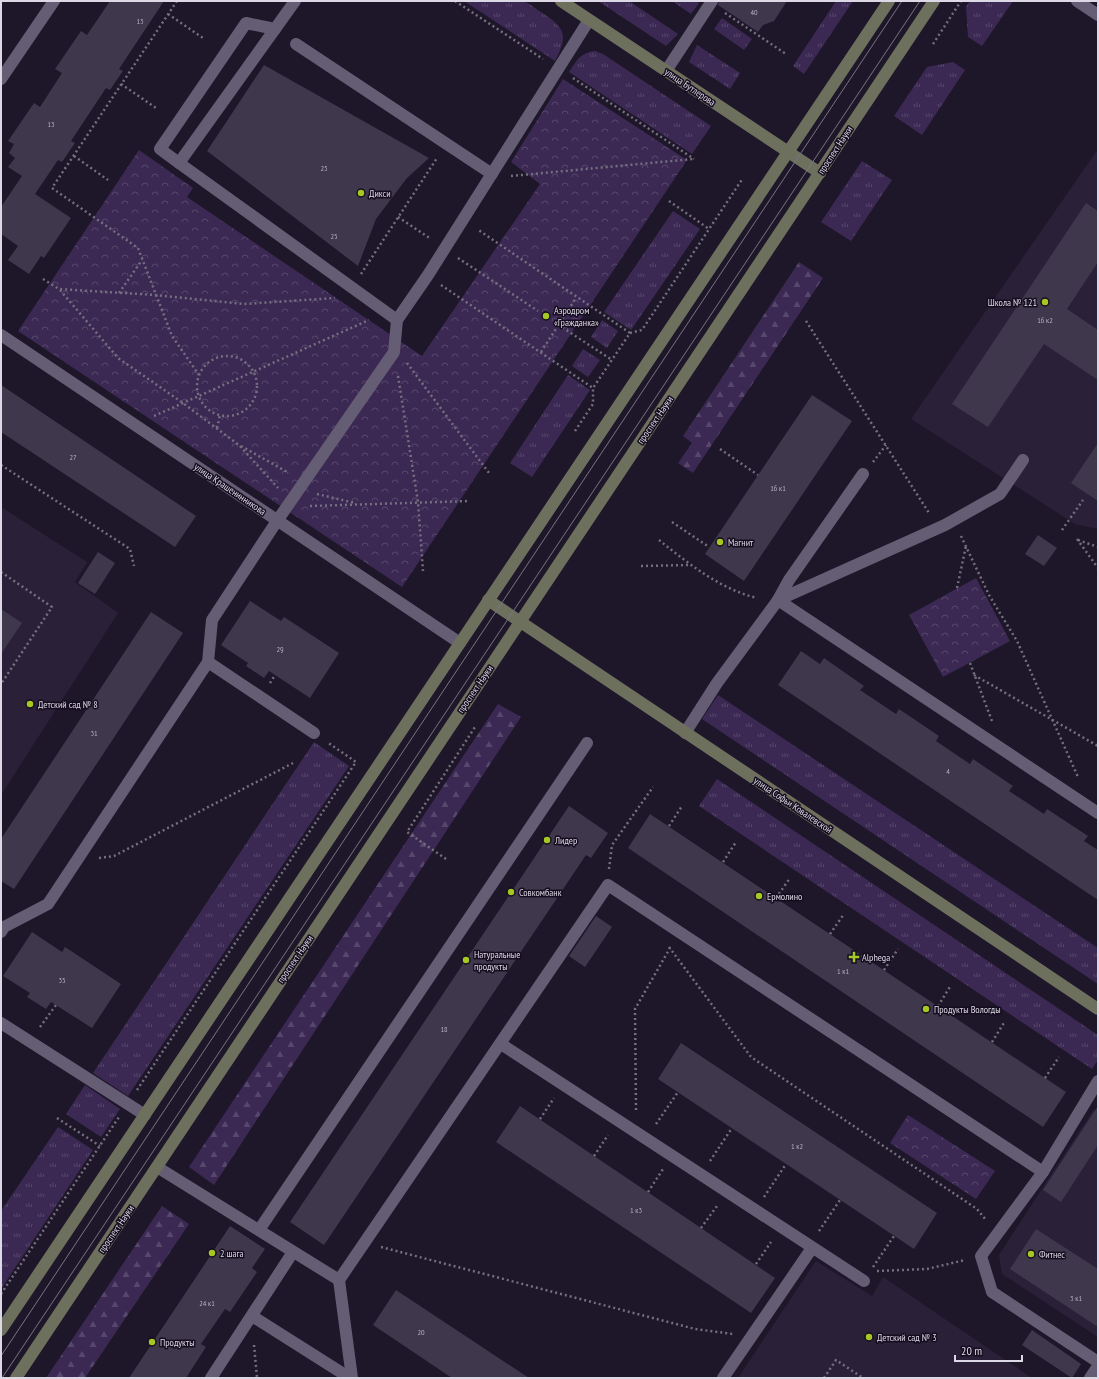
<svg xmlns="http://www.w3.org/2000/svg" width="1099" height="1379" font-family="'PT Sans Narrow',sans-serif">
<style>
.built{fill:#2a2139}
.grass{fill:url(#grass-tufts)}
.forest{fill:url(#forest-firs)}
.park{fill:url(#park-crowns)}
.building{fill:#3f374c}
.lines{fill:none;stroke-linecap:round;stroke-linejoin:round}
.path{stroke:#756f7f;stroke-width:2.5;stroke-dasharray:2 3;stroke-linecap:butt}
.lane{stroke:#655d73;stroke-width:12}
.street{stroke:#655d73;stroke-width:12}
.secondary{stroke:#6e705e;stroke-width:12}
.tram{stroke:#7a7484;stroke-width:1}
.poi-dot{fill:#a5c822;stroke:#150d1f;stroke-width:1.5}
.labels{text-anchor:middle;dominant-baseline:central;stroke-width:3;stroke-linejoin:round;paint-order:stroke}
.number-label{font-size:8px;fill:#b5b0bf}
.street-label{font-size:10px;fill:#dcd8e5;stroke:#150d1f}
.poi-label{font-size:10px;fill:#dcd8e5;stroke:#150d1f;text-anchor:start}
</style>
<defs>
<pattern id="grass-tufts" width="24" height="20" patternUnits="userSpaceOnUse"><rect width="24" height="20" fill="#3b2954"/><path d="M3 7l-1-3M5 7V3M7 7l1-3M15 17l-1-3M17 17v-4M19 17l1-3" fill="none" stroke="#57476c"/></pattern>
<pattern id="forest-firs" width="22" height="20" patternUnits="userSpaceOnUse"><rect width="22" height="20" fill="#3b2954"/><path d="M5 1l3.5 6h-7zM16 11l3.5 6h-7z" fill="#57476c"/></pattern>
<pattern id="park-crowns" width="20" height="18" patternUnits="userSpaceOnUse"><rect width="20" height="18" fill="#3b2954"/><path d="M2 6a3 3 0 1 1 6 0M12 15a3 3 0 1 1 6 0" fill="none" stroke="#57476c"/></pattern>
</defs>
<rect width="100%" height="100%" fill="#1e1629"/>
<!-- built -->
<g class="built">
<polygon points="1098,149 1098,529 1075,524 911,419"/>
<polygon points="1,507 87,562 75,582 118,613 1,795"/>
<polygon points="1094,1109 1098,1111 1098,1337 1002,1274 999,1255"/>
<polygon points="816,1261 872,1296 883,1277 1032,1378 738,1378"/>
</g>
<!-- grass -->
<g class="grass">
<path d="M 464,1 C 483,1 504,0 522,1 C 528,2 536,9 541,12 C 565,28 569,34 555,61 Z"/>
<polygon points="598,1 629,1 678,34 666,46"/>
<polygon points="672,1 696,1 699,3 691,14"/>
<polygon points="836,1 853,1 804,74 793,66"/>
<polygon points="970,1 1013,1 982,46 968,37 966,7"/>
<polygon points="722,18 752,39 744,50 714,29"/>
<polygon points="697,45 740,73 730,89 689,62"/>
<path d="M 595,51 L 603,54 L 711,126 L 692,154 L 569,72 C 576,61 581,52 595,51 Z"/>
<polygon points="953,62 965,70 922,135 894,116 927,67"/>
<polygon points="862,161 892,180 851,241 821,222"/>
<polygon points="673,211 700,229 631,330 604,312"/>
<polygon points="602,320 618,331 607,348 591,337"/>
<polygon points="583,349 600,360 588,377 572,366"/>
<polygon points="568,375 590,390 532,477 510,463"/>
<polygon points="718,695 1098,948 1098,984 702,719"/>
<polygon points="314,742 349,766 128,1096 93,1073"/>
<polygon points="717,779 1098,1035 1098,1060 1092,1069 699,806"/>
<polygon points="85,1085 120,1109 101,1137 66,1114"/>
<polygon points="58,1127 93,1150 1,1289 1,1211"/>
</g>
<!-- forest -->
<g class="forest">
<polygon points="799,262 823,278 693,473 678,463 692,443 683,436"/>
<polygon points="498,704 521,717 214,1185 189,1167"/>
<polygon points="162,1206 189,1224 85,1378 46,1378"/>
</g>
<!-- park -->
<g class="park">
<polygon points="563,79 687,160 402,587 18,331 139,150 193,188 187,197 422,356 540,184 511,162"/>
<polygon points="976,578 1010,641 943,677 909,615"/>
<polygon points="908,1115 995,1171 976,1199 890,1143"/>
</g>
<!-- building -->
<g class="building">
<polygon points="110,1 164,1 119,69 123,71 116,81 110,90 106,88 71,141 75,143 62,162 58,160 35,194 71,218 44,258 41,256 29,274 8,260 18,246 1,234 1,207 22,176 8,167 15,158 9,153 14,144 8,141 34,103 40,107 62,73 55,69 81,31 87,35"/>
<polygon points="719,1 787,1 774,21 763,25 758,32 718,5"/>
<polygon points="264,65 429,158 407,178 376,219 358,266 207,151"/>
<polygon points="1086,203 1098,211 1098,262 1067,309 1098,330 1098,380 1044,344 988,427 952,404"/>
<polygon points="1,385 196,516 175,547 1,432"/>
<polygon points="812,395 852,421 744,581 705,554"/>
<polygon points="1098,443 1098,501 1071,483"/>
<polygon points="1038,535 1057,548 1044,566 1025,554"/>
<polygon points="98,552 115,563 95,594 78,583"/>
<polygon points="250,601 281,621 284,617 339,653 310,698 269,671 264,678 246,666 248,663 221,645"/>
<polygon points="1,609 22,623 1,654"/>
<polygon points="151,612 183,633 14,889 1,881 1,839"/>
<polygon points="801,651 820,664 824,658 864,686 860,690 896,714 899,709 939,736 936,741 970,764 973,759 1013,786 1009,791 1044,814 1047,809 1088,836 1084,841 1098,850 1098,900 778,685"/>
<polygon points="569,806 608,833 591,858 586,855 324,1245 290,1222"/>
<polygon points="650,814 1066,1092 1043,1127 628,848"/>
<polygon points="596,916 612,927 585,967 569,956"/>
<polygon points="32,932 62,952 65,947 121,984 92,1028 51,1002 46,1009 27,997 30,993 3,976"/>
<polygon points="681,1043 937,1213 914,1249 658,1079"/>
<polygon points="520,1106 775,1278 751,1313 496,1142"/>
<polygon points="1098,1106 1098,1145 1061,1202 1043,1190"/>
<polygon points="230,1226 265,1249 252,1268 257,1272 230,1312 225,1309 201,1344 206,1347 186,1378 129,1378"/>
<polygon points="1036,1229 1098,1269 1098,1327 1010,1269"/>
<polygon points="396,1290 529,1378 452,1378 373,1325"/>
<polygon points="1032,1330 1081,1364 1072,1378 1022,1345"/>
</g>
<g class="lines">
<!-- path -->
<g class="path">
<polyline points="177,1 52,188 138,248 172,336 199,375"/>
<polyline points="455,1 543,59"/>
<polyline points="725,13 786,54"/>
<polyline points="168,14 203,38"/>
<polyline points="933,44 961,1"/>
<polyline points="573,78 694,159"/>
<polyline points="121,84 156,108"/>
<polyline points="74,156 108,180"/>
<polyline points="511,176 693,159"/>
<polyline points="669,201 709,229"/>
<polyline points="398,217 431,239"/>
<polyline points="458,258 538,311"/>
<polyline points="361,274 437,158"/>
<polyline points="43,279 59,289 155,295 244,304 335,298"/>
<polyline points="441,285 593,388 630,333 477,229"/>
<polyline points="60,290 118,358 183,403 239,445 278,488"/>
<polyline points="119,293 142,260"/>
<polyline points="806,321 929,513"/>
<polyline points="554,322 612,360"/>
<polyline points="630,333 642,330 743,178"/>
<polyline points="541,352 576,298"/>
<circle cx="227" cy="386" r="30"/>
<polyline points="407,363 489,473"/>
<polyline points="398,376 418,502 423,571"/>
<polyline points="154,416 369,320"/>
<polyline points="217,428 220,415"/>
<polyline points="575,431 593,404 593,388"/>
<polyline points="241,446 289,473"/>
<polyline points="720,449 758,475"/>
<polyline points="873,462 886,445"/>
<polyline points="1,465 130,549 134,566"/>
<polyline points="317,494 355,503"/>
<polyline points="310,506 470,501"/>
<polyline points="672,522 709,547"/>
<polyline points="1062,530 1083,500"/>
<polyline points="961,536 989,595 1017,641 1078,777"/>
<polyline points="1077,539 1098,568"/>
<path d="M 659,540 C 689,564 720,589 757,598"/>
<polyline points="1078,540 1098,547"/>
<polyline points="641,566 689,565"/>
<polyline points="1,572 52,607 1,684"/>
<polyline points="957,588 966,546"/>
<polyline points="970,663 992,721"/>
<polyline points="974,675 1098,746"/>
<polyline points="270,683 275,675"/>
<polyline points="669,826 682,806"/>
<polyline points="99,858 114,856 293,763"/>
<polyline points="446,859 407,832 475,727"/>
<polyline points="723,862 736,842"/>
<polyline points="609,869 612,845 653,787"/>
<polyline points="776,898 790,878"/>
<polyline points="830,934 844,914"/>
<polyline points="669,947 751,1057 977,1209 986,1220"/>
<polyline points="884,970 898,949"/>
<polyline points="938,1006 951,985"/>
<polyline points="40,1027 56,1005"/>
<polyline points="992,1042 1005,1021"/>
<polyline points="1045,1078 1059,1057"/>
<polyline points="137,1090 356,762 327,742"/>
<polyline points="636,1110 635,1009 670,948"/>
<polyline points="57,1118 100,1146"/>
<polyline points="540,1119 554,1098"/>
<polyline points="656,1124 678,1092"/>
<polyline points="594,1156 608,1135"/>
<polyline points="710,1161 732,1128"/>
<polyline points="648,1192 663,1169"/>
<polyline points="764,1197 786,1164"/>
<polyline points="701,1228 717,1206"/>
<polyline points="819,1231 840,1200"/>
<polyline points="381,1247 695,1329 733,1334"/>
<polyline points="756,1264 771,1242"/>
<polyline points="873,1267 894,1236"/>
<polyline points="877,1271 927,1269 965,1260"/>
<polyline points="1,1294 119,1117"/>
<polyline points="254,1345 257,1378"/>
<polyline points="824,1378 836,1360 863,1378"/>
</g>
<!-- lane -->
<g class="lane">
<polyline points="1077,1 1098,15"/>
<polyline points="275,29 179,163 397,320 428,275 589,20"/>
<polyline points="296,44 492,174"/>
<polyline points="666,71 712,1"/>
<polyline points="1,79 54,1"/>
<polyline points="179,163 160,149 246,23 275,29 295,1"/>
<polyline points="778,600 1098,813"/>
<polyline points="778,600 945,525 1000,494 1023,460"/>
<polyline points="208,662 314,733"/>
<polyline points="685,733 717,683 778,600 789,580 863,474"/>
<polyline points="1,932 4,927 48,904 208,662 212,620 277,521 394,352 397,320"/>
<polyline points="1,1023 145,1115"/>
<polyline points="501,1044 864,1281"/>
<polyline points="157,1167 339,1280"/>
<polyline points="1043,1172 981,1256 992,1292 1098,1362"/>
<polyline points="259,1230 587,743"/>
<polyline points="252,1316 350,1378"/>
<polyline points="211,1378 293,1252"/>
<polyline points="352,1378 339,1280 608,885 1043,1172 1098,1081"/>
<polyline points="723,1378 812,1248"/>
<polyline points="1090,1378 1098,1366"/>
</g>
<!-- street -->
<polyline class="street" points="1,335 460,643"/>
<!-- secondary -->
<g class="secondary">
<polyline points="561,1 820,173"/>
<polyline points="488,600 1098,1009"/>
<polyline points="1,1330 889,1"/>
<polyline points="16,1378 934,1"/>
</g>
<!-- tram -->
<g class="tram">
<polyline points="1,1356 902,1"/>
<polyline points="2,1378 920,1"/>
</g>
</g>
<!-- markers -->
<g class="poi-dot">
<circle cx="361" cy="193" r="4"/>
<circle cx="1045" cy="302" r="4"/>
<circle cx="546" cy="316" r="4"/>
<circle cx="720" cy="542" r="4"/>
<circle cx="30" cy="704" r="4"/>
<circle cx="547" cy="840" r="4"/>
<circle cx="511" cy="892" r="4"/>
<circle cx="759" cy="896" r="4"/>
<path d="M852 951h4v4h4v4h-4v4h-4v-4h-4v-4h4z"/>
<circle cx="466" cy="960" r="4"/>
<circle cx="926" cy="1009" r="4"/>
<circle cx="212" cy="1253" r="4"/>
<circle cx="1031" cy="1254" r="4"/>
<circle cx="869" cy="1337" r="4"/>
<circle cx="152" cy="1342" r="4"/>
</g>
<g class="labels">
<!-- number labels -->
<g class="number-label">
<text x="754" y="12">40</text>
<text x="140" y="21">13</text>
<text x="51" y="124">13</text>
<text x="324" y="168">25</text>
<text x="334" y="236">25</text>
<text x="1045" y="320">16 к2</text>
<text x="73" y="457">27</text>
<text x="778" y="488">16 к1</text>
<text x="280" y="649">29</text>
<text x="94" y="733">31</text>
<text x="948" y="771">4</text>
<text x="843" y="971">1 к1</text>
<text x="62" y="980">35</text>
<text x="444" y="1029">18</text>
<text x="797" y="1146">1 к2</text>
<text x="636" y="1210">1 к3</text>
<text x="1076" y="1298">3 к1</text>
<text x="207" y="1303">24 к1</text>
<text x="421" y="1332">20</text>
</g>
<!-- street labels -->
<g class="street-label">
<text transform="translate(690 87) rotate(34)">улица Бутлерова</text>
<text transform="translate(835 150) rotate(-57)">проспект Науки</text>
<text transform="translate(655 420) rotate(-56)">проспект Науки</text>
<text transform="translate(230 489) rotate(34)">улица Крашенинникова</text>
<text transform="translate(475 689) rotate(-56)">проспект Науки</text>
<text transform="translate(793 805) rotate(34)">улица Софьи Ковалевской</text>
<text transform="translate(295 959) rotate(-56)">проспект Науки</text>
<text transform="translate(116 1229) rotate(-56)">проспект Науки</text>
</g>
<!-- poi labels -->
<g class="poi-label">
<text x="369" y="193">Дикси</text>
<text x="1037" y="302" text-anchor="end">Школа № 121</text>
<text x="554" y="310">Аэродром<tspan x="554" dy="12">«Гражданка»</tspan></text>
<text x="728" y="542">Магнит</text>
<text x="38" y="704">Детский сад № 8</text>
<text x="555" y="840">Лидер</text>
<text x="519" y="892">Совкомбанк</text>
<text x="767" y="896">Ермолино</text>
<text x="474" y="954">Натуральные<tspan x="474" dy="12">продукты</tspan></text>
<text x="862" y="957">Alphega</text>
<text x="934" y="1009">Продукты Вологды</text>
<text x="220" y="1253">2 шага</text>
<text x="1039" y="1254">Фитнес</text>
<text x="877" y="1337">Детский сад № 3</text>
<text x="160" y="1342">Продукты</text>
</g>
</g>
<!-- border -->
<rect width="1099" height="1379" fill="none" stroke="#dcd8e5" stroke-width="4"/>
<!-- scale -->
<path d="M955 1355v6h67v-6" fill="none" stroke="#dcd8e5" stroke-width="2"/>
<text x="961" y="1355" font-size="12" fill="#dcd8e5" stroke="#150d1f" stroke-width="3" paint-order="stroke">20 m</text>
</svg>
